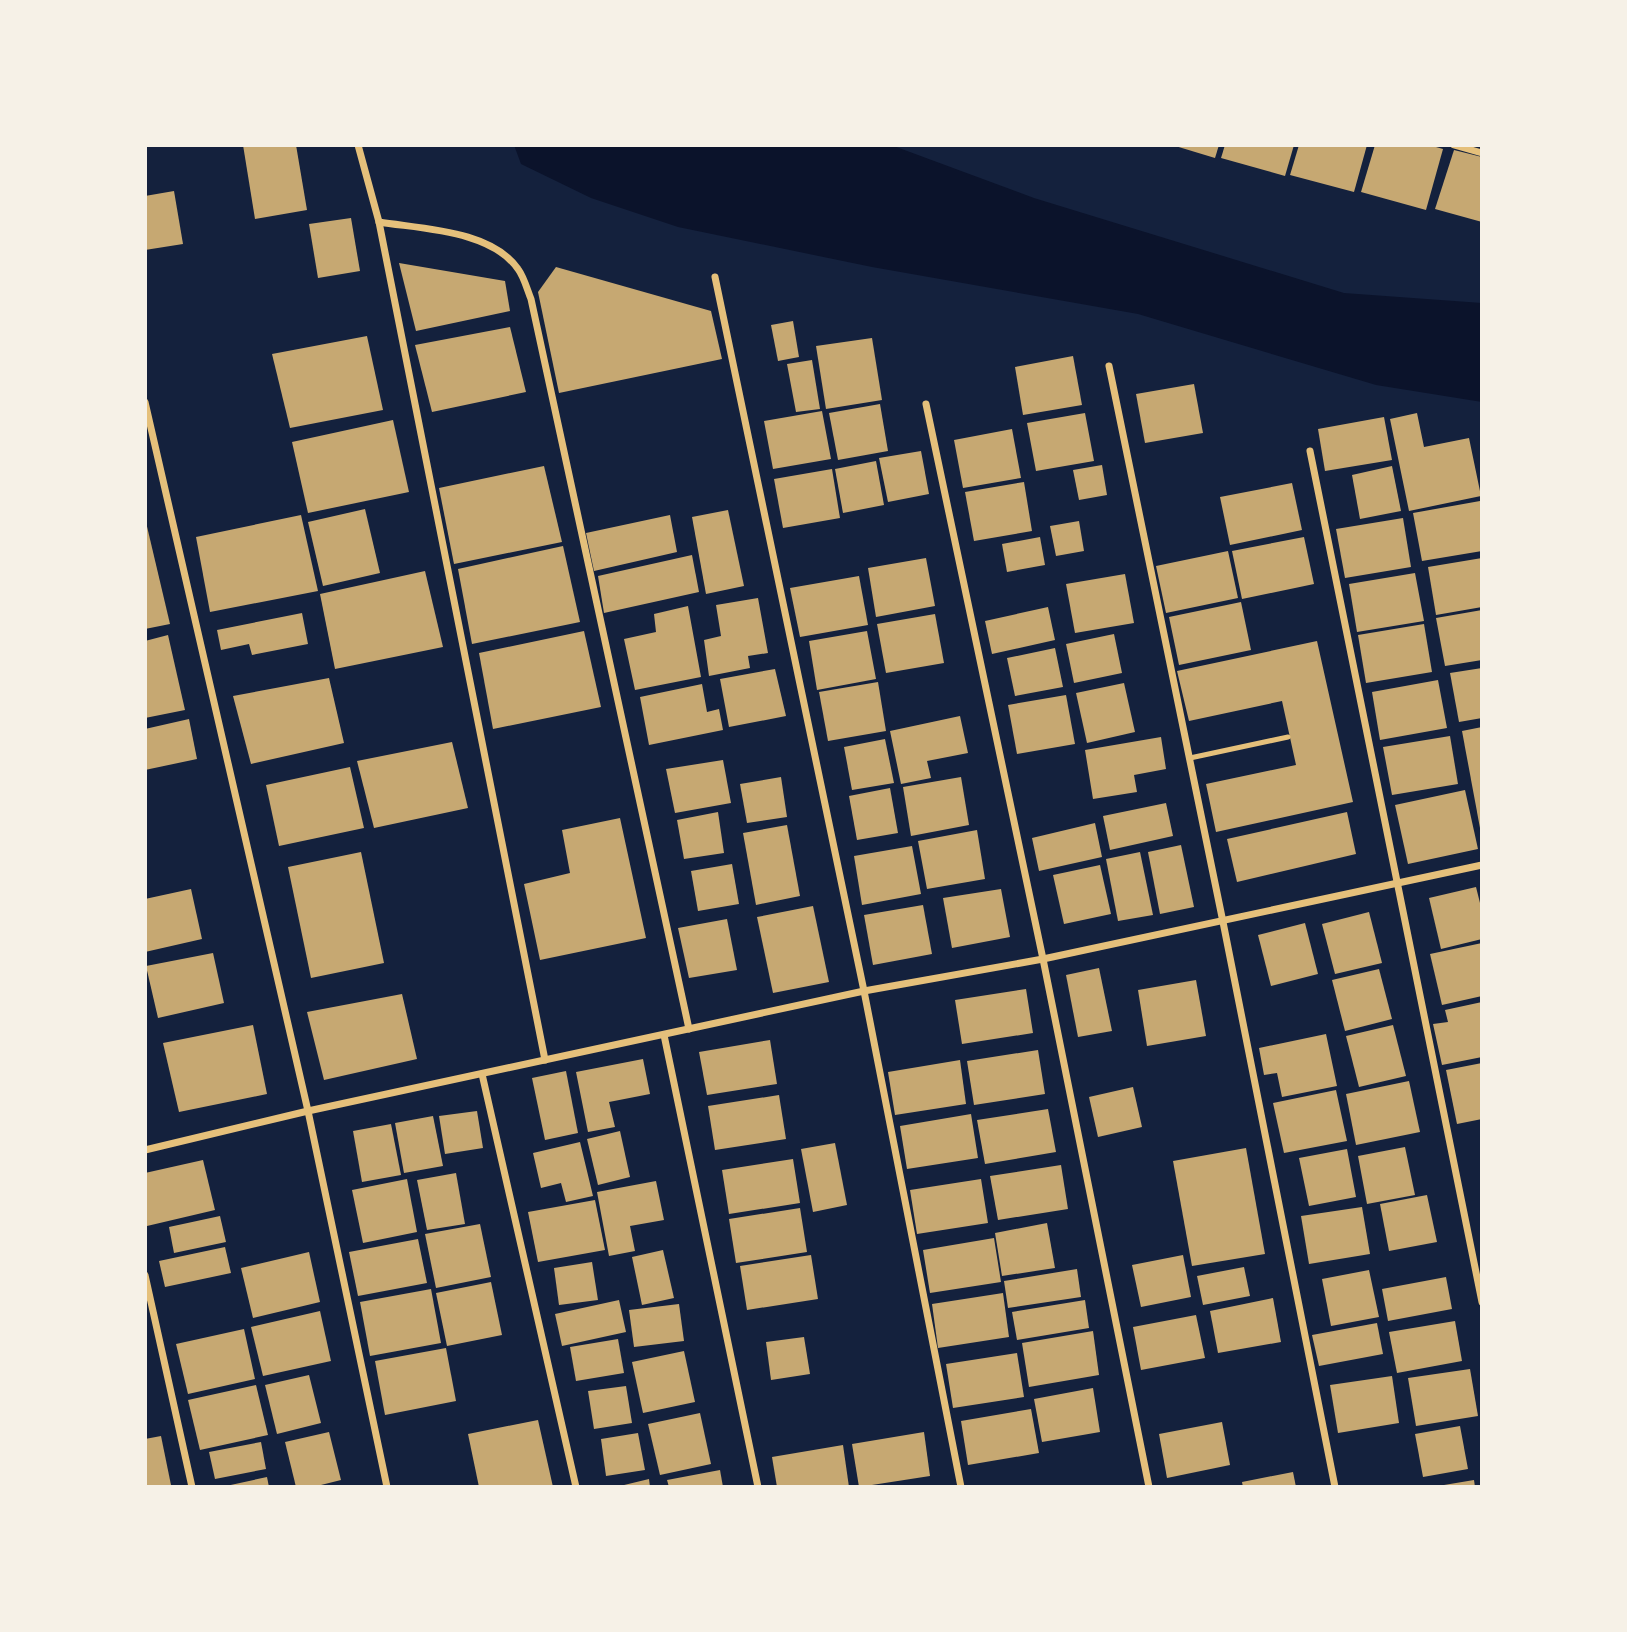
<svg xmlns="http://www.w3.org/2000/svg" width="1627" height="1632" font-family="Inter,sans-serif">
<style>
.water{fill:#0b132b}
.building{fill:#c6a872}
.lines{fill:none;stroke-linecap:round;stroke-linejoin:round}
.service{stroke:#e5c07b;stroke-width:5}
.minor{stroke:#e5c07b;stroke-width:7}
</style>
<rect width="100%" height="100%" fill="#14213d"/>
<!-- water -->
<polygon class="water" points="514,145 891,145 1034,198 1344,293 1482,303 1482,402 1376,385 1138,314 872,267 678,227 591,198 521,164"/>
<!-- building -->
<g class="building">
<polygon points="243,145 296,145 307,210 255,219"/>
<polygon points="1172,145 1219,145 1215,158"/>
<polygon points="1225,145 1294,145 1285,176 1221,158"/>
<polygon points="1299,145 1367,145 1354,192 1290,175"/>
<polygon points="1375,145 1429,145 1443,149 1426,210 1361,192"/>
<polygon points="1454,150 1482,157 1482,222 1435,209"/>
<polygon points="174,191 183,244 145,250 145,196"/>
<polygon points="351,218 360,271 318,278 309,224"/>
<polygon points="399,263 505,281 510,311 416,331"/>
<polygon points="556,267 711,311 722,359 559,393 538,292"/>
<polygon points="793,321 799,357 778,361 771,325"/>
<polygon points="510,327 526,392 432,412 415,345"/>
<polygon points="367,336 383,410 290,428 272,354"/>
<polygon points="872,338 882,400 826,409 816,346"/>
<polygon points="1073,356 1082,405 1023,415 1015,367"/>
<polygon points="812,360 820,409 796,412 787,364"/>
<polygon points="1194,384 1203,433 1145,443 1136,394"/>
<polygon points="880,404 888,451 838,460 829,413"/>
<polygon points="822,411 831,459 773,469 764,421"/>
<polygon points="1085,413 1094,461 1036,471 1027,423"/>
<polygon points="1417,413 1424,447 1469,438 1481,496 1409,511 1390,419"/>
<polygon points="1384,417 1392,460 1325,471 1318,429"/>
<polygon points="393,420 409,492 308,513 292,442"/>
<polygon points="1012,429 1021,478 963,488 954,440"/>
<polygon points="921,451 929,494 888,502 879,458"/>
<polygon points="876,461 884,505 843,513 835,469"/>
<polygon points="1102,465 1107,495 1079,500 1073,470"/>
<polygon points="544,466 562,542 454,564 439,488"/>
<polygon points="1392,466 1401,511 1360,519 1352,475"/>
<polygon points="832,469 840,518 783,528 774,479"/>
<polygon points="1024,482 1032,531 974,541 965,492"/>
<polygon points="1292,483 1302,530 1230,545 1220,497"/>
<polygon points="1480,501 1482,551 1422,561 1413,513"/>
<polygon points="365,509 380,573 323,586 308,522"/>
<polygon points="728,510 744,586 706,594 692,517"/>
<polygon points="301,515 318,591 210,612 196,537"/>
<polygon points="670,515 677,552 594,571 586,533"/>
<polygon points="145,518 170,624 145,629"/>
<polygon points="1403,518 1411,567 1345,578 1336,529"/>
<polygon points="1079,521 1084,551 1056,556 1050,526"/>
<polygon points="1040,537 1045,565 1007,572 1002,544"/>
<polygon points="1304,537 1314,584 1242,599 1232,551"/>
<polygon points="563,546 580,622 472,644 458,569"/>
<polygon points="1228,551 1238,598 1166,613 1156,566"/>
<polygon points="692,555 699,592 604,613 598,576"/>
<polygon points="926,558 935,606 876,617 868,568"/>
<polygon points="1482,558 1482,607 1436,615 1428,567"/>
<polygon points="425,571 443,647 335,669 320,594"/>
<polygon points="1415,573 1424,621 1357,632 1349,584"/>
<polygon points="1125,574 1134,623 1075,633 1066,584"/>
<polygon points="859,576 868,625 800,637 790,588"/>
<polygon points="758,598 768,653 748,656 750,668 709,676 704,640 721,636 716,605"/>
<polygon points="1241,602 1251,650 1179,665 1169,617"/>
<polygon points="688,606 701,677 635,690 624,639 656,632 654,614"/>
<polygon points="1048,607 1055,640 992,654 985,621"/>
<polygon points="1482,610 1482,660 1445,666 1436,618"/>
<polygon points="302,613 308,644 252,655 249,644 221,650 217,630"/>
<polygon points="935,614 944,663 886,673 877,624"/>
<polygon points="1424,624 1432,672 1366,683 1358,635"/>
<polygon points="584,631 601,707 493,729 479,653"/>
<polygon points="867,631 876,679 817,690 809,641"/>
<polygon points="1114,634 1122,673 1074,683 1066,644"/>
<polygon points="168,635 185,710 145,718 145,641"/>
<polygon points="1317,641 1353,802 1216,832 1206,784 1296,765 1282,701 1189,721 1177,671"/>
<polygon points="1055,648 1063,687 1015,696 1007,658"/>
<polygon points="1482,668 1482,718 1459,722 1450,673"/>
<polygon points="775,669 786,716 729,727 720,679"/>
<polygon points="329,678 344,743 251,764 233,696"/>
<polygon points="1438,680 1447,728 1380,740 1372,692"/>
<polygon points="878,682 886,731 828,741 819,692"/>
<polygon points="1124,683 1135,732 1087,743 1076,693"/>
<polygon points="702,684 707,712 719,709 723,730 649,745 640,697"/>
<polygon points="1066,695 1075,744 1017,754 1008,705"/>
<polygon points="960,716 968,753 927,761 931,778 901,784 890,731"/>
<polygon points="189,719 197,759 145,770 145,729"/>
<polygon points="1482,727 1482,828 1480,828 1462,731"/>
<polygon points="1450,736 1458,784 1392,795 1383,747"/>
<polygon points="1161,737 1166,769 1134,775 1137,792 1093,799 1085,750"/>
<polygon points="885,739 894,783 852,790 844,747"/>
<polygon points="452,742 468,808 374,828 357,761"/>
<polygon points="723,760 731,803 675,813 666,769"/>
<polygon points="350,767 364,828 279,846 266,785"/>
<polygon points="781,777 787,817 747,823 740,784"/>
<polygon points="961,777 969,825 911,836 903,787"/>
<polygon points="890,788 898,833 857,840 849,796"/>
<polygon points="1465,790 1478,849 1408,864 1395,805"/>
<polygon points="1166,803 1173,836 1110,850 1103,816"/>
<polygon points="718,812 724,853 684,859 677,820"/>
<polygon points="1347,812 1356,854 1237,882 1227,839"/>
<polygon points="620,818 646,938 540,960 524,884 570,873 562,830"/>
<polygon points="1095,823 1102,857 1039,871 1032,838"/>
<polygon points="787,825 800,896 756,905 743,833"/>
<polygon points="977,830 985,879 927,889 918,841"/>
<polygon points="1181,845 1194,907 1160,914 1148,852"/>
<polygon points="912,846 921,894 862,905 854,856"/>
<polygon points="361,852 384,963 311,978 288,867"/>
<polygon points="1140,852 1153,915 1118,921 1106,859"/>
<polygon points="732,864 739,904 698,911 691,871"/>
<polygon points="1100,865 1111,914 1064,924 1053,875"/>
<polygon points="1476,887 1482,911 1482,939 1441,949 1429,898"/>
<polygon points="191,889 202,939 145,952 145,899"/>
<polygon points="1001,889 1010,937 952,948 943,898"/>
<polygon points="923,905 932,954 873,965 864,915"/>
<polygon points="813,906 829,982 773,993 757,917"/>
<polygon points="1369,912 1382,963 1335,974 1322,924"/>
<polygon points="727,919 737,970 689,978 678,928"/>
<polygon points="1305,923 1318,974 1271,986 1258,935"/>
<polygon points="1482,943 1482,996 1442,1005 1430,954"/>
<polygon points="213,953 224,1003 158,1018 146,966"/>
<polygon points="1099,968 1112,1031 1078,1037 1066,975"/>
<polygon points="1379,969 1392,1019 1345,1031 1332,980"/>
<polygon points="1196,980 1206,1036 1147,1046 1138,990"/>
<polygon points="1026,989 1033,1033 962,1044 955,1000"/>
<polygon points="402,994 417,1059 324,1080 307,1012"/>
<polygon points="1482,1002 1482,1057 1442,1065 1433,1024 1448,1022 1445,1010"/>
<polygon points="253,1025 267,1094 179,1112 163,1043"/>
<polygon points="1393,1025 1406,1076 1359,1087 1346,1036"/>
<polygon points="1326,1034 1337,1086 1282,1097 1277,1073 1264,1075 1259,1048"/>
<polygon points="770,1040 777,1084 707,1095 699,1052"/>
<polygon points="1038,1050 1045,1094 974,1105 967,1061"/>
<polygon points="643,1059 650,1094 609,1102 615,1127 588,1132 576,1072"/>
<polygon points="960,1060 966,1104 895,1115 888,1072"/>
<polygon points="1482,1063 1482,1119 1457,1124 1446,1070"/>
<polygon points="566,1071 578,1133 545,1140 532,1078"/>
<polygon points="1409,1081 1420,1132 1356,1145 1346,1094"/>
<polygon points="1133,1087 1142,1127 1098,1137 1089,1097"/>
<polygon points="1336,1090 1347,1141 1284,1153 1273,1103"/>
<polygon points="779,1095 786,1139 715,1150 708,1106"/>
<polygon points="1048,1109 1056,1152 985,1164 977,1120"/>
<polygon points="477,1111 483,1148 445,1154 439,1116"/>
<polygon points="971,1114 978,1158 907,1169 900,1126"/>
<polygon points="433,1116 443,1166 404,1173 395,1123"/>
<polygon points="391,1124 401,1175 362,1182 353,1131"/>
<polygon points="620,1131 630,1177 598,1185 587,1139"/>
<polygon points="580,1142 593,1196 566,1202 561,1183 541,1188 533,1153"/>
<polygon points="835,1143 847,1205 813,1212 801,1149"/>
<polygon points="1405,1147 1415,1195 1367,1204 1358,1156"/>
<polygon points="1246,1148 1265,1254 1192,1266 1173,1161"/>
<polygon points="1347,1149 1356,1197 1309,1206 1299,1158"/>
<polygon points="793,1159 800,1203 729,1214 722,1170"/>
<polygon points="203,1160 215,1210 147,1226 145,1173"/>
<polygon points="1061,1165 1068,1209 998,1220 990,1176"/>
<polygon points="456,1173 465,1224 427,1230 417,1180"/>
<polygon points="407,1179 417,1232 363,1243 352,1190"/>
<polygon points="981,1179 988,1223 917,1234 910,1190"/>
<polygon points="656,1181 664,1220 630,1226 635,1251 609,1256 597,1192"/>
<polygon points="1427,1195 1437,1242 1389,1251 1380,1204"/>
<polygon points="595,1200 605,1250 538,1262 528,1212"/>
<polygon points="1362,1207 1370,1254 1309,1264 1301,1216"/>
<polygon points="800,1208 807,1252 736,1263 729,1219"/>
<polygon points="220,1216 226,1242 174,1253 169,1227"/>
<polygon points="1047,1223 1055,1268 1002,1276 995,1233"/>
<polygon points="480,1224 491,1277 436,1288 425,1234"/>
<polygon points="994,1238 1001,1282 930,1293 923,1250"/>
<polygon points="418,1239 427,1283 358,1296 349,1252"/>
<polygon points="225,1247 231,1273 165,1287 159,1261"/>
<polygon points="663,1250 674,1298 642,1305 632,1257"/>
<polygon points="309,1252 320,1302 253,1318 241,1268"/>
<polygon points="811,1255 818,1299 747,1310 740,1266"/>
<polygon points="1183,1255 1191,1297 1141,1307 1132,1265"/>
<polygon points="592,1262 598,1300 559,1305 554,1268"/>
<polygon points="1244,1267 1250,1296 1203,1305 1197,1276"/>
<polygon points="1077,1269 1081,1297 1008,1308 1004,1281"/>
<polygon points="1369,1270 1379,1317 1331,1326 1322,1279"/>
<polygon points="1446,1277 1452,1309 1388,1321 1382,1289"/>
<polygon points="491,1282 502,1335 447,1346 436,1293"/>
<polygon points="431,1289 441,1343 370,1356 360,1302"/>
<polygon points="1003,1293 1009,1337 938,1348 932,1304"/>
<polygon points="1273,1298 1281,1342 1218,1353 1210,1311"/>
<polygon points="619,1300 626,1332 562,1346 555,1314"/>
<polygon points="1085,1300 1089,1328 1017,1340 1012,1312"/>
<polygon points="679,1304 684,1341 634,1347 629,1310"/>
<polygon points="320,1311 331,1361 263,1376 251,1327"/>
<polygon points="1196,1315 1205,1358 1141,1370 1133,1327"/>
<polygon points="1455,1321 1462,1361 1397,1373 1389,1332"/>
<polygon points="1377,1323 1383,1354 1319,1366 1312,1335"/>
<polygon points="244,1329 255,1379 188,1394 176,1344"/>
<polygon points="1093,1331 1099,1375 1029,1387 1022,1343"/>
<polygon points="804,1337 810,1374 771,1380 766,1342"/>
<polygon points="618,1339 624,1373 576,1381 570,1347"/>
<polygon points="446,1348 456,1401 385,1415 375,1361"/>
<polygon points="684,1351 695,1402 643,1413 632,1362"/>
<polygon points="1017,1353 1024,1397 953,1408 946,1364"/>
<polygon points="1470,1369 1478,1416 1416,1426 1408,1378"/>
<polygon points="309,1375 321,1423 277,1434 265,1385"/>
<polygon points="1392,1376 1399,1423 1338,1433 1330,1385"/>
<polygon points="256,1385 268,1435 200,1450 188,1400"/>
<polygon points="626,1386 632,1423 594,1429 588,1391"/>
<polygon points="1093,1388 1100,1432 1042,1442 1034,1399"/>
<polygon points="1031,1409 1039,1453 968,1465 961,1421"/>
<polygon points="700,1413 711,1464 660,1475 648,1424"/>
<polygon points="538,1420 553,1487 479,1487 468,1434"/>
<polygon points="1222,1422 1230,1465 1167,1478 1159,1434"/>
<polygon points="1460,1426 1468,1469 1423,1477 1415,1434"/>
<polygon points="329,1432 341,1480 313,1487 296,1487 285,1442"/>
<polygon points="924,1432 930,1476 859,1487 852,1444"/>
<polygon points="638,1433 645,1470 606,1476 601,1439"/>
<polygon points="161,1436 171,1485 145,1487 145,1439"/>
<polygon points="261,1442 266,1469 215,1479 209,1452"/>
<polygon points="843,1445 849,1487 777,1487 772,1457"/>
<polygon points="720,1470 723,1487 669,1487 667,1480"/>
<polygon points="1293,1472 1296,1487 1243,1487 1242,1482"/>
<polygon points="267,1477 269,1487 226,1487 226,1486"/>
<polygon points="649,1479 650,1487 620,1487 620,1486"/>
<polygon points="1474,1480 1475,1487 1444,1487 1444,1485"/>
</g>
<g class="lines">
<!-- service -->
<polyline class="service" points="1190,758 1288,737"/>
<!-- minor -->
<g class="minor">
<polyline points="358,145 379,222 545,1060"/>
<polyline points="1454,145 1482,153"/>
<path d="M 379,222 C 422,229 491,230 518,269 C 524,277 527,289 531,299 L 689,1029"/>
<polyline points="715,277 864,991 961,1487"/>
<polyline points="1109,366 1223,922 1335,1487"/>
<polyline points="145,402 308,1111 387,1487"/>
<polyline points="926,404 1043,959 1149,1487"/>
<polyline points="1310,451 1482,1302"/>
<polyline points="664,1035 758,1487"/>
<polyline points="482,1074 576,1487"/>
<polyline points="145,1150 308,1111 864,991 1043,959 1482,865"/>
<polyline points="145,1275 192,1487"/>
</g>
</g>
<!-- border -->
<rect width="1627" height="1632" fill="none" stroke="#f6f1e7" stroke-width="294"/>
</svg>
